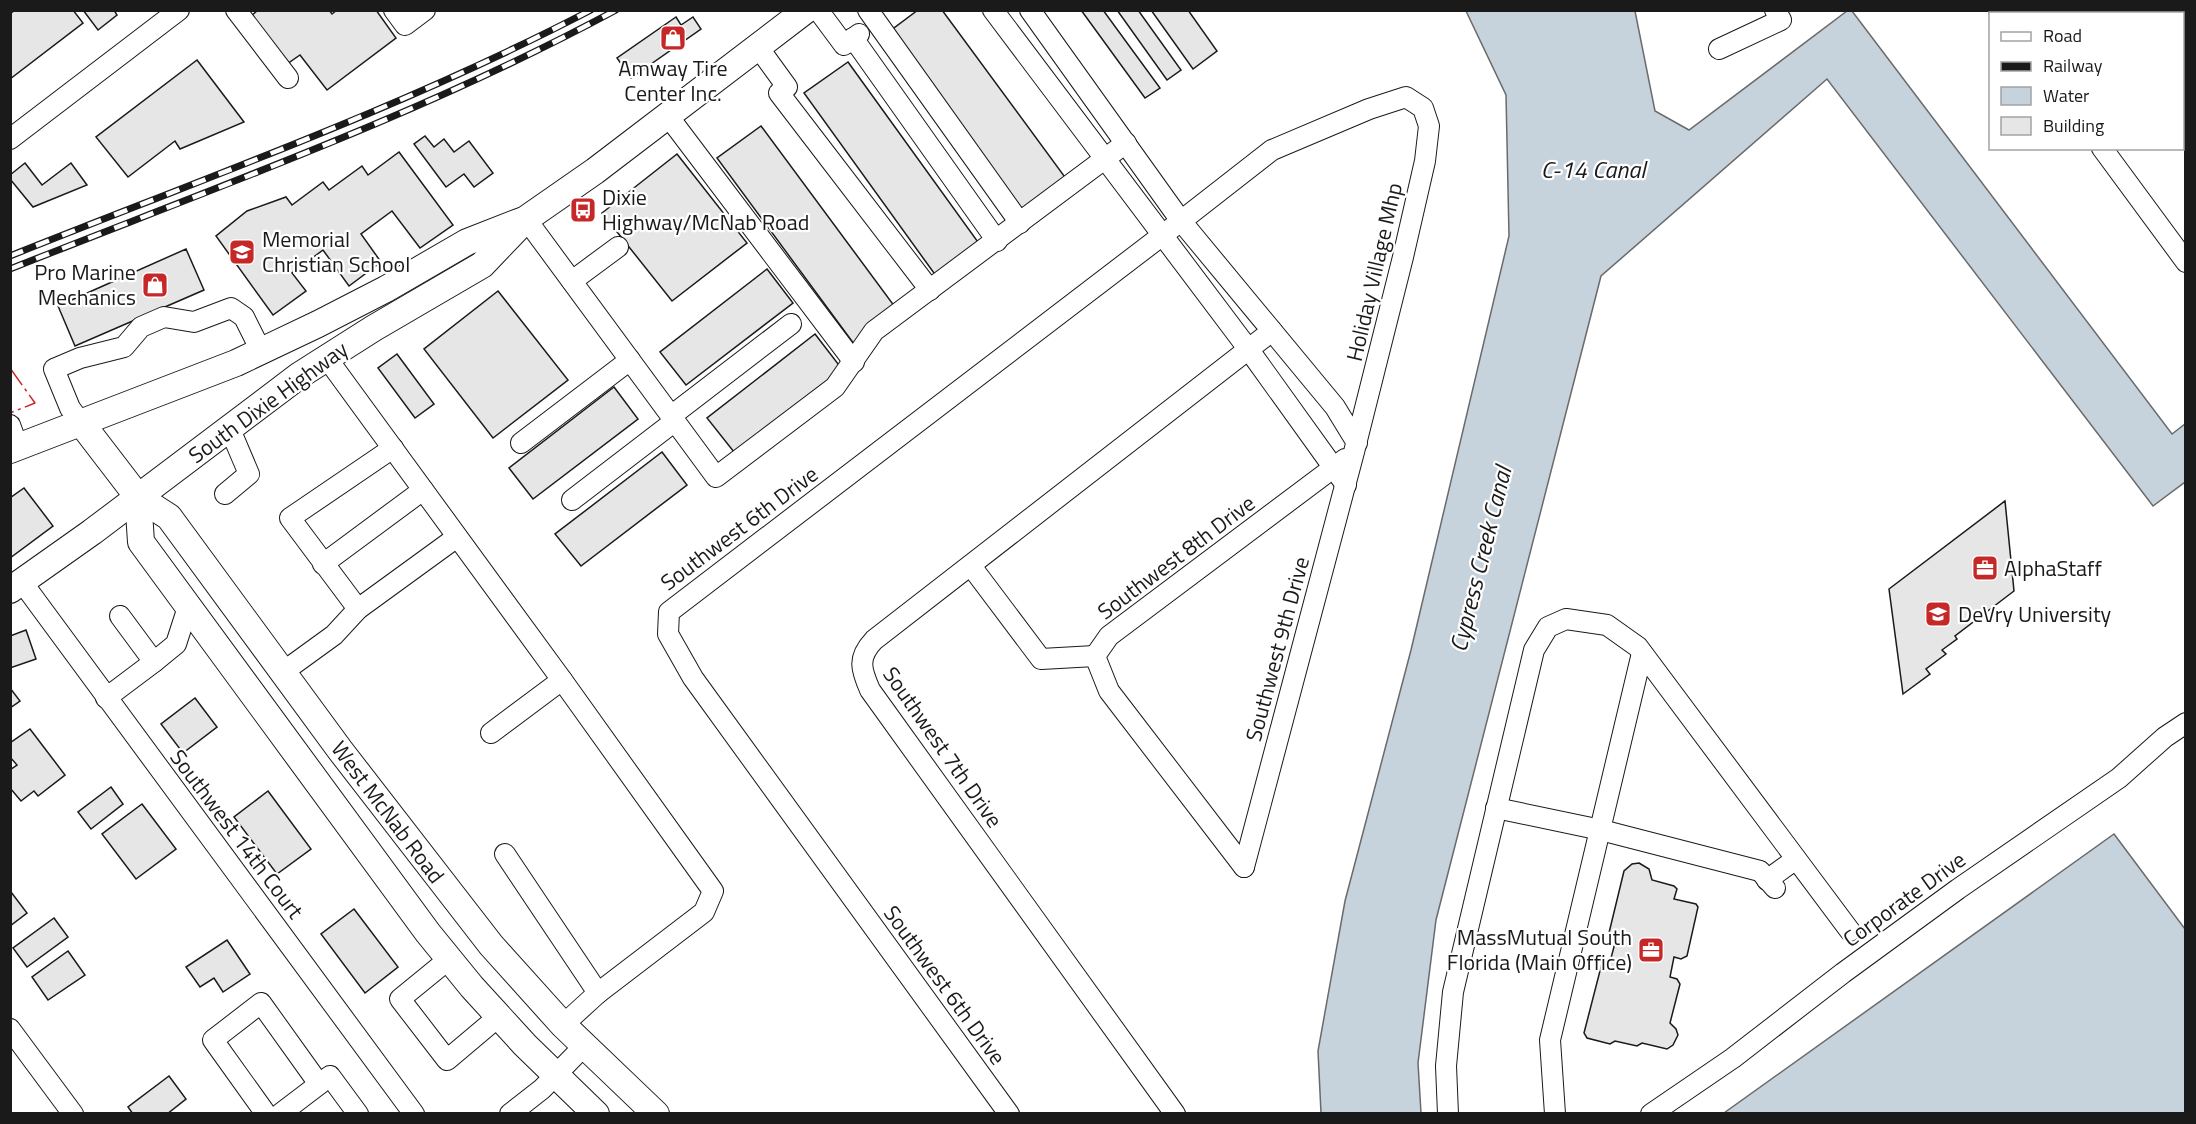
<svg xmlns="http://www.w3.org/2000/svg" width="2196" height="1124" font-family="'Titillium Web',sans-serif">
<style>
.water{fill:#c6d2dc;stroke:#6a6a6a;stroke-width:1.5}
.building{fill:#e6e6e6;stroke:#1a1a1a;stroke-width:1.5}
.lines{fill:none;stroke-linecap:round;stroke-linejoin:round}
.minor-casing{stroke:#1a1a1a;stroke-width:22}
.major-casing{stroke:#1a1a1a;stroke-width:28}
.minor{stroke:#fff;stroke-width:20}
.major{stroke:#fff;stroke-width:26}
.rail-casing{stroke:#1a1a1a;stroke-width:7}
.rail{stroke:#fff;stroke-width:4.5;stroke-dasharray:14;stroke-linecap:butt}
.power{stroke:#c62828;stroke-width:1.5;stroke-dasharray:21 4.5 3 4.5;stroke-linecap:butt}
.labels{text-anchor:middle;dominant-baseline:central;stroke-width:4.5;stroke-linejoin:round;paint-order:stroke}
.poi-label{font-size:22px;fill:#1a1a1a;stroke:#fff;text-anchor:start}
.street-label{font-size:22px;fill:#1a1a1a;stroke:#fff}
.water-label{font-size:24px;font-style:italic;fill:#1a1a1a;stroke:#fff}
</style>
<rect width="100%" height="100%" fill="#fff"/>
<!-- water -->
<g class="water">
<polygon points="1466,11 1635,11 1655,111 1689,130 1847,11 1852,11 2172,434 2185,424 2185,482 2153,506 1827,79 1601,276 1436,920 1418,1063 1421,1113 1321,1113 1318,1051 1345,901 1411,650 1509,236 1506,95"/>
<polygon points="2114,834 2185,929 2185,1113 1724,1113"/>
</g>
<!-- building -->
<g class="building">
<polygon points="15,10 73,10 83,23 10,79 10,14"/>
<polygon points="83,10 114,10 117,15 98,30"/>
<polygon points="258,10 329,10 332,14 337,10 376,10 396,38 327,90 300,55 287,64 251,16"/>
<polygon points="918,10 942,10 1070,184 1027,216 890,31"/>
<polygon points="1081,10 1103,10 1160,88 1145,98"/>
<polygon points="1117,10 1138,10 1181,70 1167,80"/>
<polygon points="1151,10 1188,10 1217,51 1193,69"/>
<polygon points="676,17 681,25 693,17 701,29 631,78 617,58"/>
<polygon points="197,60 244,122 180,149 175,141 128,177 96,137"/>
<polygon points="848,62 983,249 939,280 804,93"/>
<polygon points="761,126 898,311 854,344 717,158"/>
<polygon points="425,136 434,147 444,139 454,152 469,141 493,173 474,187 464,174 446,187 414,144"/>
<polygon points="399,152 453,225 420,248 392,211 361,234 381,262 349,286 323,250 292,273 306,291 273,315 216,236 247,211 286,197 292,205 323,182 329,190 362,166 368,175"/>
<polygon points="677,154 747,243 672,301 602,213"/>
<polygon points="25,163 42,185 71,163 87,185 33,207 10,179 10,175"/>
<polygon points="186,249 204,290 75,346 58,306"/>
<polygon points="767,269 793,303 686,385 660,352"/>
<polygon points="498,291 568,380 493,438 424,349"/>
<polygon points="815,334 842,369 734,452 707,418"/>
<polygon points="397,354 434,404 415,418 378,368"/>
<polygon points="614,387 638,419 533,499 509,468"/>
<polygon points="662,452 687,485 581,566 555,534"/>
<polygon points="24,488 53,526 10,558 10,498"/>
<polygon points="2005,501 2014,591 1955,636 1957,639 1942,650 1946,654 1926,669 1930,674 1903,694 1889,589"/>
<polygon points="26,630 36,659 10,668 10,636"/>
<polygon points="10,688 20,701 10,708"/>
<polygon points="195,698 217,727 183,753 161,724"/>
<polygon points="30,729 65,775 38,796 34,791 21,801 10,788 10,770 17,765 10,757 10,743"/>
<polygon points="111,787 123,804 91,829 78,812"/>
<polygon points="268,791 311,849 277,874 234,817"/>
<polygon points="142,804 176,849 136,879 102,834"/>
<polygon points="1639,863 1649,869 1652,880 1674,886 1677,889 1674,899 1696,904 1698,907 1687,956 1681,959 1674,957 1670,977 1677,979 1680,984 1670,1023 1676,1029 1678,1035 1673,1045 1667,1049 1642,1043 1637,1046 1615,1041 1610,1044 1587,1038 1584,1033 1602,963 1603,961 1610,962 1615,943 1609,941 1608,937 1624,871 1632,864"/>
<polygon points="11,892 27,913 10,926 10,893"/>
<polygon points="354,909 398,967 365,993 321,934"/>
<polygon points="54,918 68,937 27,967 13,948"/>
<polygon points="227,940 250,974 223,992 214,978 200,987 186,967"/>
<polygon points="68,951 85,975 48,1000 32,977"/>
<polygon points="169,1076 186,1099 167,1114 133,1114 128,1107"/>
</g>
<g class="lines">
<defs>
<g id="minor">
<polyline points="236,10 288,78"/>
<polyline points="394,10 405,25 425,10"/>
<polyline points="818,10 844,45 859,34"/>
<polyline points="868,10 1020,223"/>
<polyline points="993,10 1249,350 1346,485"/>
<polyline points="1999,10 2001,14"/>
<polyline points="2161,10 2163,14"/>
<polyline points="853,38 997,241"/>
<polyline points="2182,40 2186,44"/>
<polyline points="758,47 787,87 779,93 930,290"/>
<polyline points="1719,49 1781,20 1775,10"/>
<polyline points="668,116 854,362"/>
<polyline points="10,139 179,10"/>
<polyline points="2102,148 2186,262"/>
<polyline points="526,219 716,477 835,387 874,331 1126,143"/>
<polyline points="572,281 618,247"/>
<polyline points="326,357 562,680 713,891 704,912 598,993 563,1025"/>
<polyline points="671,416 791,324"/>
<polyline points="82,424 70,408 54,369 80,358 124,347 141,327 164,317 194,322 231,308 244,317 261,351"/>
<polyline points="10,425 18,447"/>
<polyline points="521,443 630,360"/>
<polyline points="225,494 249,474 229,427"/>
<polyline points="572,500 675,421"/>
<polyline points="323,564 423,490"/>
<polyline points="971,566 1041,659 1095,656"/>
<polyline points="22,582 414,1114"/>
<polyline points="358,609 290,518 393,448"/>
<polyline points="154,662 176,644 188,607"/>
<polyline points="283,672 334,635 358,609 457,537"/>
<polyline points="106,698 154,662 120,616"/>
<polyline points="491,733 562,680"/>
<polyline points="1496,808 1601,830 1760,871 1775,888"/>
<polyline points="505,854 598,993"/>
<polyline points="1244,867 1354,452 1403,257 1425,161 1429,126 1423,108 1406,97 1369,109 1272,150 1181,221 1335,407 1357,443"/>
<polyline points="1244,867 1109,691 1095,656 1109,636 1345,459"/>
<polyline points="1767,880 1796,859"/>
<polyline points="449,959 400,999 447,1060 498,1017"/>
<polyline points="10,1029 73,1114"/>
<polyline points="266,1114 213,1040 261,1003 319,1084"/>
<polyline points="280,1114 330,1076 358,1114"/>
<polyline points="510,1114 542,1089 584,1046"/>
<polyline points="1009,1114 693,678 668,634 669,612 1181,221 1030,10"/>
<path d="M 1175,1114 L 870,690 C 861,669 857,658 874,640 L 1272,331"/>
<polyline points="1448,1114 1446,1066 1453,992 1534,650 1548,627 1566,619 1607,625 1638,647 1850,931"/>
<polyline points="1555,1114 1550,1040 1642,653"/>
<polyline points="1651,1114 1733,1058 1843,973 1958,889 2119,778 2165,737 2186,723"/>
</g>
<g id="major">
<polyline points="82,424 138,497 169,517 340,750 491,945 563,1025 656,1114"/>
<polyline points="10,450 236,363 318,324 386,289 467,242 521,221"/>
<polyline points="138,497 141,542 428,933 472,987 525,1045 596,1114"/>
<polyline points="10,590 92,532 300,375 374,328 482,265 526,219 595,171 806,10"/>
</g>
</defs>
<!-- minor casing -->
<use href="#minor" class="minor-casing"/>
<!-- major casing -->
<use href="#major" class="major-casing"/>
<!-- minor -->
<use href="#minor" class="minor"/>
<!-- major -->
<use href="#major" class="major"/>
<defs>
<g id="rail">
<path d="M 10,256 C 205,178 405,107 591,10"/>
<path d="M 10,269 C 214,188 423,114 616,10"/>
</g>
</defs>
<!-- rail casing -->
<use href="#rail" class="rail-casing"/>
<!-- rail -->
<use href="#rail" class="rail"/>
<!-- power -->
<polyline class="power" points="10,368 35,403 10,413"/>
</g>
<!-- icons -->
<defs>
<symbol id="shop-square" viewBox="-11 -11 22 22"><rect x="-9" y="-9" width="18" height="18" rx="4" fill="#c62828" stroke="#fff"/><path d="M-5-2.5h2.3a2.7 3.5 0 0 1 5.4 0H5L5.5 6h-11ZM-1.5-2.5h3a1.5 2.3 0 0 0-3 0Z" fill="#fff"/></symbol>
<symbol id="bus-square" viewBox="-11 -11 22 22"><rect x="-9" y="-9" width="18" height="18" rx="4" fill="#c62828" stroke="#fff"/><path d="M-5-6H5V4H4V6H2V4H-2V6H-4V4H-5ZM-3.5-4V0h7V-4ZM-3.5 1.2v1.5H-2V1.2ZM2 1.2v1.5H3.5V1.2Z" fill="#fff"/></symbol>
<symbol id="school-square" viewBox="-11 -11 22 22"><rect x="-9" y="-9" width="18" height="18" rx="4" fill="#c62828" stroke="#fff"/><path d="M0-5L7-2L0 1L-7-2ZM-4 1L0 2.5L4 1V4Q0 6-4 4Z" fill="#fff"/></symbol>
<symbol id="office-square" viewBox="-11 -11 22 22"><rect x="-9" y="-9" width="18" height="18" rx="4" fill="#c62828" stroke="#fff"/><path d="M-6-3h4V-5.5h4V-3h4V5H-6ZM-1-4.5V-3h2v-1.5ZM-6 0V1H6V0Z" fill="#fff"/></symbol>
<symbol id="university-square" viewBox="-11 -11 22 22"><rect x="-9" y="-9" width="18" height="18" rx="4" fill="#c62828" stroke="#fff"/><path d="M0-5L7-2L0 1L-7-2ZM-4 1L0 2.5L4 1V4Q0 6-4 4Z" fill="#fff"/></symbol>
</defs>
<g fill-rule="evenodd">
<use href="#shop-square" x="658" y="23" width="30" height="30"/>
<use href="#bus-square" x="568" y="195" width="30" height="30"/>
<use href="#school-square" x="227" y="237" width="30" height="30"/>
<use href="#shop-square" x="140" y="270" width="30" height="30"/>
<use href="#office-square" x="1970" y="553" width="30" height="30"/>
<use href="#university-square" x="1923" y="599" width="30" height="30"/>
<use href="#office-square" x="1636" y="935" width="30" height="30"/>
</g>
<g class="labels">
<!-- poi labels -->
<g class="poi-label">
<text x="673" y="68" text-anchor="middle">Amway Tire<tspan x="673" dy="25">Center Inc.</tspan></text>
<text x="602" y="197">Dixie<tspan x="602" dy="25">Highway/McNab Road</tspan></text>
<text x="262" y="239">Memorial<tspan x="262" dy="25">Christian School</tspan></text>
<text x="136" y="272" text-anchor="end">Pro Marine<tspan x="136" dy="25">Mechanics</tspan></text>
<text x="2004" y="568">AlphaStaff</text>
<text x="1958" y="614">DeVry University</text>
<text x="1632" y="937" text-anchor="end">MassMutual South<tspan x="1632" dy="25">Florida (Main Office)</tspan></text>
</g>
<!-- street labels -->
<g class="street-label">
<text transform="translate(1374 272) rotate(-77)">Holiday Village Mhp</text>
<text transform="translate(268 402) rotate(-36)">South Dixie Highway</text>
<text transform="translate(739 528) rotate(-37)">Southwest 6th Drive</text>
<text transform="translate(1176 557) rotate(-37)">Southwest 8th Drive</text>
<text transform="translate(1277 649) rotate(-75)">Southwest 9th Drive</text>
<text transform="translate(943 747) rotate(55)">Southwest 7th Drive</text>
<text transform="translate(388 812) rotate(53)">West McNab Road</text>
<text transform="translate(237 834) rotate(53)">Southwest 14th Court</text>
<text transform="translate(1904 899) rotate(-36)">Corporate Drive</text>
<text transform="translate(945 985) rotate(54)">Southwest 6th Drive</text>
</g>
<!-- water labels -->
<g class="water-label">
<text x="1593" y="169">C-14 Canal</text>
<text transform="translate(1480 559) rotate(-76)">Cypress Creek Canal</text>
</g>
</g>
<!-- border -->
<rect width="2196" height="1124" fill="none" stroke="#1a1a1a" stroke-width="24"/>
<!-- legend -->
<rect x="1989" y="12" width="195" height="138" fill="#ffffff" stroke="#a3a3a3" stroke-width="1.5"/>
<rect x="2001" y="32" width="30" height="9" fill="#ffffff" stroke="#a3a3a3" stroke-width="1.5"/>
<text x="2043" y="42" font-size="18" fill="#1a1a1a">Road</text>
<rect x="2001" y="62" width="30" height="9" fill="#1a1a1a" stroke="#a3a3a3" stroke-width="1.5"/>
<text x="2043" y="72" font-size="18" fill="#1a1a1a">Railway</text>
<rect x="2001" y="87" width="30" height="18" fill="#c6d2dc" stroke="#a3a3a3" stroke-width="1.5"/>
<text x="2043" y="102" font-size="18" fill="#1a1a1a">Water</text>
<rect x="2001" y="117" width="30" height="18" fill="#e6e6e6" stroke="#a3a3a3" stroke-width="1.5"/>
<text x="2043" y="132" font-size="18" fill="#1a1a1a">Building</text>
</svg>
